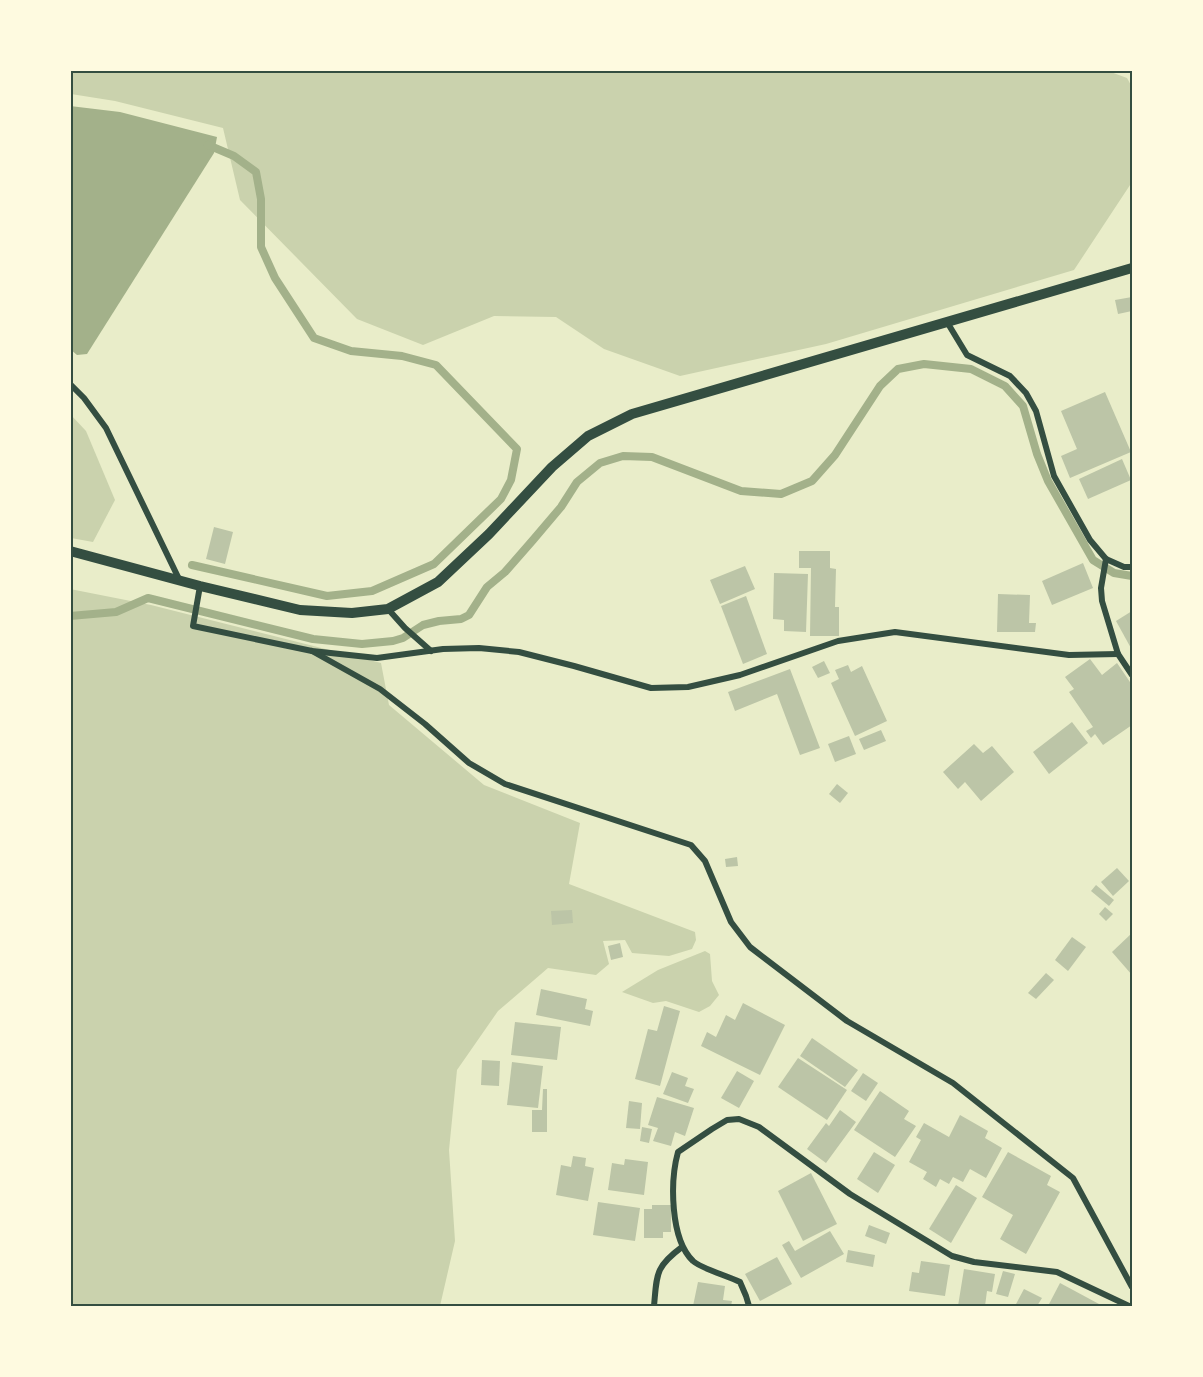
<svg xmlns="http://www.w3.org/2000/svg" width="1203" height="1377" font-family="'Alegreya Sans',sans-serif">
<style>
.green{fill:#cad2ad}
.water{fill:#a3b18a}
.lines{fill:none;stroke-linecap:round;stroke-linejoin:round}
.stream{stroke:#a3b18a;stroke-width:8}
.building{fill:#bcc5a7}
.minor{stroke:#344e41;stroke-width:6}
.tertiary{stroke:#344e41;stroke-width:10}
.neatline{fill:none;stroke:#344e41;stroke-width:2}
</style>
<rect width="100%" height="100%" fill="#e9edc9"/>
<!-- green -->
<g class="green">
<polygon points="70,71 1108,71 1127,78 1132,87 1132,182 1074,270 826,344 680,376 604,349 556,317 494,316 423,345 357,319 240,200 223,128 115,101 71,94"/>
<polygon points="70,414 86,431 115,500 93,542 71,538"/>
<polygon points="70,589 151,605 381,663 389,705 484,785 580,823 569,884 695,932 696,940 692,949 669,956 632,953 625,940 603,941 609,964 596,975 548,968 498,1011 457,1070 449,1150 455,1241 440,1306 71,1306"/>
<polygon points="705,951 710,954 712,981 719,995 710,1006 699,1012 666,1001 653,1003 622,992 658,970"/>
</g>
<!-- water -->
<polygon class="water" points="70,106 120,112 217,137 214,153 87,354 77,355 70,349"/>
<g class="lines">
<!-- stream -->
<g class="stream">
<polyline points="192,565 327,596 372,591 434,564 501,499 511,480 517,449 436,365 402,356 351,351 314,338 275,278 261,247 261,199 256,172 234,156 208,145"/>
<polyline points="70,616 116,612 148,598 313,639 362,644 393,641 403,638 423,625 439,621 461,619 469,615 487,587 505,572 533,540 561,507 577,482 600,463 623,456 652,457 741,491 781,494 812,481 835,455 880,386 898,369 924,364 971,369 1005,386 1023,406 1037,454 1048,481 1093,560 1114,573 1132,576"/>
</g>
</g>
<!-- building -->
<g class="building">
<polygon points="1132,297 1132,311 1118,314 1115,300"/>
<polygon points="1105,392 1131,452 1070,478 1061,456 1077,449 1061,411"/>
<polygon points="1122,459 1131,480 1088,499 1079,479"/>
<polygon points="214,527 233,532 225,564 206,559"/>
<polygon points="799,551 830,551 830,568 836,569 835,607 839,607 839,636 810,636 811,568 799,568"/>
<polygon points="1083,563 1093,588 1052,605 1042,581"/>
<polygon points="745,566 755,589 720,604 710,580"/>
<polygon points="774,573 808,574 806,632 784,631 784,620 773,619"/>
<polygon points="998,594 1030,595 1029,623 1036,623 1035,632 997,632"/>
<polygon points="746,596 767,654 743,664 721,606"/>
<polygon points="1132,611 1132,650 1116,621"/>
<polygon points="1090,659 1102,675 1117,663 1132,685 1132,725 1103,745 1095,734 1091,738 1086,731 1093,727 1069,692 1074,689 1065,677"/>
<polygon points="824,661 830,673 818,678 812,667"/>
<polygon points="848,665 851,672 862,666 887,721 855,736 831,683 839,679 835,670"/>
<polygon points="790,669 820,748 800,755 777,694 735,711 728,692"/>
<polygon points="1072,722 1088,743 1049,774 1033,752"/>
<polygon points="881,730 886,741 864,750 859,739"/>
<polygon points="849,736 856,754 835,762 828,744"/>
<polygon points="974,744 983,753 992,746 1014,772 981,801 965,782 958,789 943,772"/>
<polygon points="837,784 848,793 840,803 829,794"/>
<polygon points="737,857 738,866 726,867 725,859"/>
<polygon points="1117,868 1129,881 1113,896 1101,882"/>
<polygon points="1096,885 1114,900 1109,906 1091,891"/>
<polygon points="1105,907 1113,914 1106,921 1099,914"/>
<polygon points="572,910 573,923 552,925 551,911"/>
<polygon points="1132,933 1132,975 1112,952"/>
<polygon points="1072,937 1086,947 1068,971 1055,960"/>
<polygon points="620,943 623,957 611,960 608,946"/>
<polygon points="1046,973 1054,980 1036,999 1028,993"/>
<polygon points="541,989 587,999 585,1009 593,1011 590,1026 536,1015"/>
<polygon points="743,1003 785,1025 760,1075 701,1046 707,1032 716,1037 726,1015 735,1020"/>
<polygon points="664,1006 680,1011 660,1086 635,1079 648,1029 657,1031"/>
<polygon points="515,1022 561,1027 557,1060 511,1055"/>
<polygon points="812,1038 858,1070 845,1087 800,1056"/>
<polygon points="798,1058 847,1090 827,1120 778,1087"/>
<polygon points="482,1060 500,1061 499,1086 481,1085"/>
<polygon points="512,1062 543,1066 538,1108 507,1105"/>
<polygon points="737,1071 754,1081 739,1108 721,1098"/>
<polygon points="672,1072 688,1078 685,1086 694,1089 688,1103 663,1094"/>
<polygon points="863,1073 878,1083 866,1101 851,1091"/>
<polygon points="543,1089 547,1089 547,1132 532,1132 532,1110 542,1110"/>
<polygon points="880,1091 909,1111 904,1119 916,1126 895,1157 854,1130"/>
<polygon points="657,1097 694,1108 685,1136 675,1132 671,1146 653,1141 658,1128 648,1125"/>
<polygon points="629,1101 642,1103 640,1129 626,1128"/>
<polygon points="840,1110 856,1122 826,1163 807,1149 826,1123 829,1126"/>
<polygon points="960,1115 988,1131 985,1138 1002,1148 986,1178 970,1169 963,1182 953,1177 949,1184 940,1179 936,1187 923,1179 927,1172 909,1162 921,1140 916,1137 924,1123 949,1137"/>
<polygon points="642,1127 652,1129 649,1143 640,1141"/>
<polygon points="874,1152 895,1165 878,1193 857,1179"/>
<polygon points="1008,1152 1051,1176 1047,1185 1060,1192 1026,1254 1000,1239 1013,1215 982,1197"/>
<polygon points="573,1156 586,1158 585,1166 594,1168 588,1201 556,1195 561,1165 571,1167"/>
<polygon points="625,1159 648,1162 644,1195 608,1190 612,1163 624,1165"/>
<polygon points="811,1173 837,1224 803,1241 778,1191"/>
<polygon points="956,1185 977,1198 951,1243 929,1229"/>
<polygon points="598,1202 640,1208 635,1241 593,1235"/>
<polygon points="652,1205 671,1205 671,1232 663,1232 663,1238 644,1238 644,1209 652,1209"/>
<polygon points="869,1225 890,1233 886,1244 865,1236"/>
<polygon points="830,1231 844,1254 801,1278 782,1245 789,1241 795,1251"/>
<polygon points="848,1250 875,1255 873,1267 846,1262"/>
<polygon points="777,1257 792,1284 760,1301 745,1274"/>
<polygon points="921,1261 950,1265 945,1296 909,1291 912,1272 919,1273"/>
<polygon points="964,1269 995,1274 992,1292 987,1291 985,1306 958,1306"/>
<polygon points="1003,1271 1015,1274 1008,1297 996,1294"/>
<polygon points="698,1282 725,1286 723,1300 732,1301 731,1306 693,1306"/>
<polygon points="1060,1283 1099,1304 1098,1306 1048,1306"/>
<polygon points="1024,1289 1042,1298 1037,1306 1015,1306"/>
</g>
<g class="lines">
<!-- minor -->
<g class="minor">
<polyline points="947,322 967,355 1010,376 1026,393 1036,411 1054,476 1090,540 1106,559 1124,567 1132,567"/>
<polyline points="70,384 84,398 106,428 179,579"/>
<polyline points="1106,559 1101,588 1102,601 1118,654 1132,675"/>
<polyline points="200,586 193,626 312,651 377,658 443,649 479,648 519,652 574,666 651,688 688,687 740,675 838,641 895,632 1069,655 1118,654"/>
<polyline points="388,609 405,628 431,651"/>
<polyline points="312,651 380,689 425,724 469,763 505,784 691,845 705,861 731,922 750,947 847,1021 953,1083 1073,1178 1132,1287"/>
<path d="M 654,1306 C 657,1274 655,1267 682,1247"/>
<path d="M 749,1306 L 746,1296 L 740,1282 C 728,1276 700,1268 693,1261 C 670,1239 670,1181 678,1152 L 712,1129 L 727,1120 L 739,1119 L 759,1127 L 850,1194 L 952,1256 L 974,1262 L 1057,1272 L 1129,1306"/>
</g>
<!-- tertiary -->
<polyline class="tertiary" points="70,551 200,586 300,610 352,613 388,609 438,582 489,534 552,467 588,436 632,414 1132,268"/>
</g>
<!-- border -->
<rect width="1203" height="1377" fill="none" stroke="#fefae0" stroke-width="144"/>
<rect x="72" y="72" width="1059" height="1233" class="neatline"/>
</svg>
